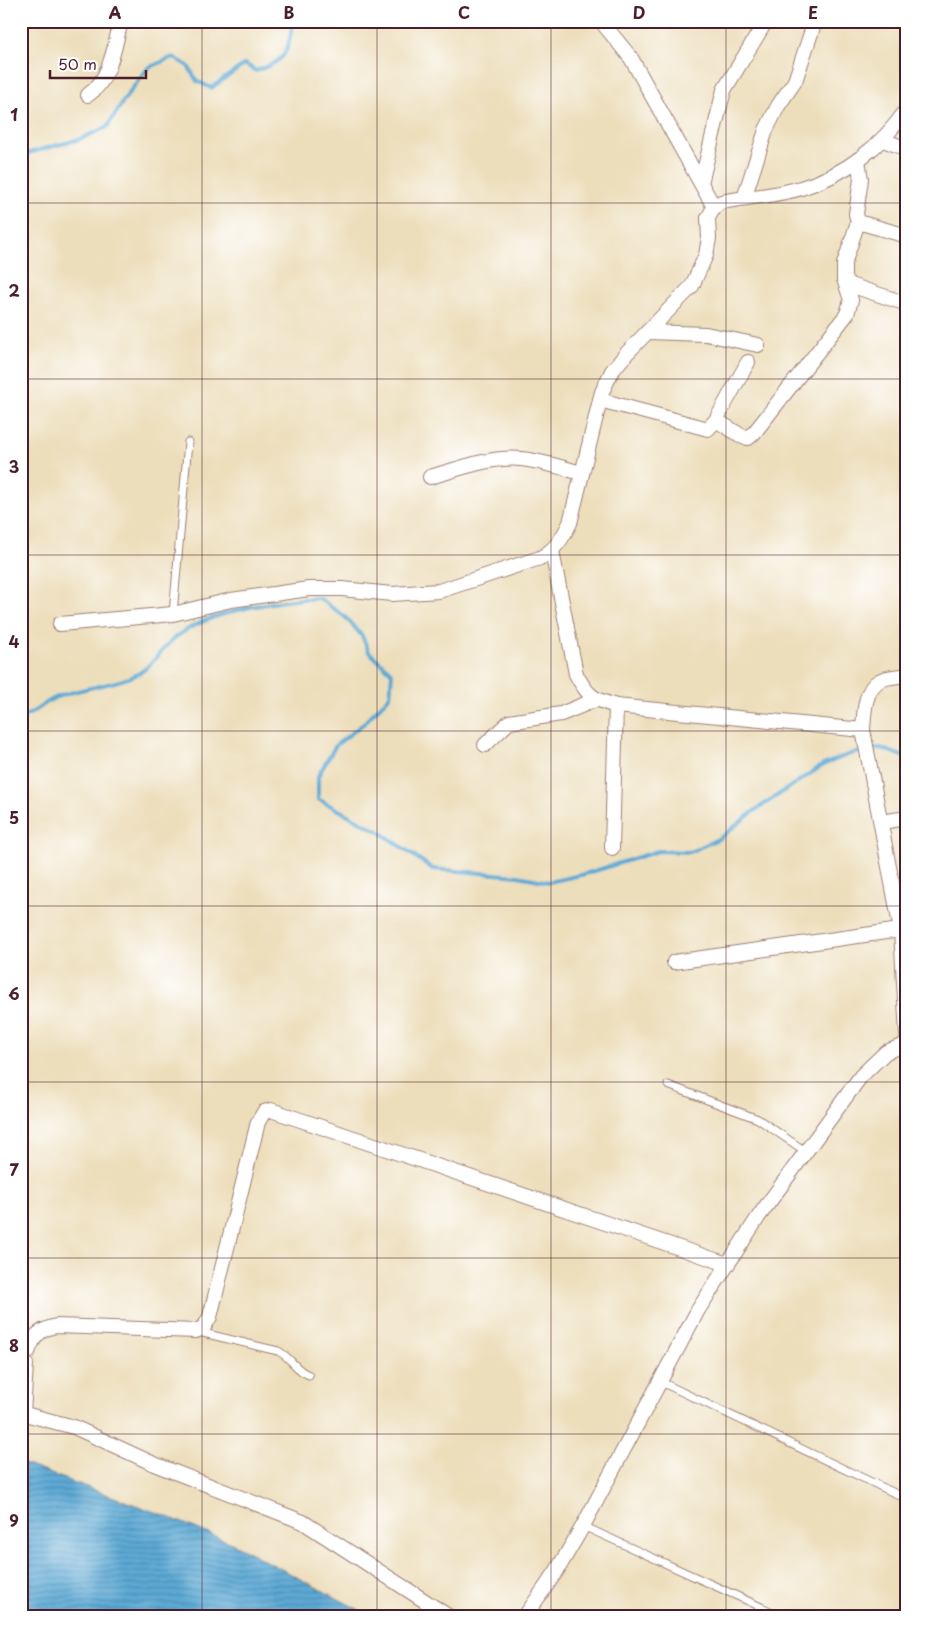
<svg xmlns="http://www.w3.org/2000/svg" width="928" height="1637" font-family="'Playpen Sans',sans-serif">
<style>
.water{fill:url(#water-rules);stroke:#536480}
.lines{fill:none;stroke-linecap:round;stroke-linejoin:round}
.stream{stroke:#5ca9d5;stroke-width:4}
.lane-casing{stroke:#9c7e73;stroke-width:9}
.street-casing{stroke:#9c7e73;stroke-width:16}
.lane{stroke:#fff;stroke-width:7}
.street{stroke:#fff;stroke-width:14}
.grid{fill:none;stroke:#4a1f2b;stroke-width:1;stroke-opacity:0.55}
.neatline{fill:none;stroke:#4a1f2b;stroke-width:2}
.grid-label{font-size:16px;text-anchor:middle;font-weight:bold;fill:#4a1f2b}
</style>
<defs>
<pattern id="water-rules" width="6" height="5" patternUnits="userSpaceOnUse" patternTransform="scale(1.25)"><rect width="6" height="5" fill="#5ca9d5"/><path d="M0 2.5h6" fill="none" stroke="#4e89ad"/></pattern>
</defs>
<rect width="100%" height="100%" fill="#fff"/>
<filter id="ink" filterUnits="userSpaceOnUse"><feTurbulence type="fractalNoise" baseFrequency=".02" numOctaves="2"/><feDisplacementMap in="SourceGraphic" scale="10" xChannelSelector="R" yChannelSelector="G"/><feConvolveMatrix kernelMatrix="1 2 1 2 8 2 1 2 1" color-interpolation-filters="sRGB"/></filter>
<filter id="wash" filterUnits="userSpaceOnUse"><feTurbulence type="fractalNoise" baseFrequency=".0096" numOctaves="4" result="noise"/><feDisplacementMap in="SourceGraphic" scale="20" xChannelSelector="R" yChannelSelector="G"/><feGaussianBlur stdDeviation="1.12" result="paint"/><feColorMatrix in="noise" values="0 0 0 0 0 0 0 0 0 0 0 0 0 0 0 0 0 1.4 0 .05"/><feComposite in="paint" operator="in"/></filter>
<g filter="url(#wash)">
<rect width="100%" height="100%" fill="#eddebb"/>
<!-- water -->
<polygon class="water" points="21,1463 163,1515 234,1544 371,1616 21,1616"/>
<g class="lines">
<!-- stream -->
<g class="stream">
<path d="M 21,155 L 80,139 L 107,127 L 128,94 L 148,68 L 173,57 L 188,66 L 197,81 L 211,88 L 245,64 L 256,71 C 289,59 287,53 293,21"/>
<path d="M 21,717 C 35,714 44,702 57,697 C 81,688 108,686 131,677 C 152,669 160,649 176,637 C 209,611 278,600 319,598 L 345,617 L 362,636 L 369,652 L 392,673 L 390,696 L 363,724 L 336,745 L 318,776 L 318,799 L 380,832 L 433,869 L 518,876 L 549,882 L 585,874 L 658,851 L 690,852 L 720,838 L 754,811 L 823,765 L 850,754 L 881,748 L 907,758"/>
</g>
</g>
</g>
<g filter="url(#ink)">
<g class="lines">
<defs>
<g id="lane">
<polyline points="173,614 188,442"/>
<polyline points="668,1085 758,1119 805,1151"/>
<path d="M 199,1332 L 278,1351 C 291,1357 295,1370 309,1375"/>
<polyline points="659,1381 907,1499"/>
<polyline points="583,1526 781,1616"/>
</g>
<g id="street">
<polyline points="601,21 631,58 714,207"/>
<path d="M 88,95 C 111,79 114,47 121,21"/>
<polyline points="883,140 907,149"/>
<polyline points="858,160 861,179 856,214 858,222 907,236"/>
<polyline points="701,183 724,90 766,21"/>
<polyline points="744,198 766,130 778,106 795,81 815,21"/>
<polyline points="858,222 844,264 844,279 850,285 907,304"/>
<polyline points="647,332 706,334 758,345"/>
<polyline points="600,400 708,429 716,420 748,362"/>
<polyline points="716,420 743,437 748,438 754,433 847,314 851,300 844,279"/>
<path d="M 430,477 C 459,469 491,456 521,459 C 542,461 563,468 582,473"/>
<path d="M 552,551 L 576,674 C 588,697 593,699 616,706 L 863,730"/>
<path d="M 60,624 L 173,614 L 231,600 L 309,589 L 342,589 L 392,594 L 439,591 L 540,558 C 556,549 562,539 570,523 L 602,392 L 612,371 L 626,354 L 692,286 L 706,255 L 709,238 L 708,218 L 714,207 L 721,202 C 747,197 775,196 801,188 C 845,175 882,146 907,109"/>
<path d="M 907,675 C 898,677 886,676 879,681 C 864,689 864,716 863,730 L 901,930 L 907,1035"/>
<polyline points="485,745 509,722 561,714 595,700"/>
<polyline points="881,822 907,818"/>
<polyline points="612,848 616,706"/>
<polyline points="674,962 907,929"/>
<path d="M 28,1352 C 34,1336 38,1330 56,1326 L 196,1331 L 204,1327 L 210,1317 L 258,1122 L 264,1112 L 271,1110 L 727,1264"/>
<polyline points="21,1413 74,1427 154,1464 303,1522 448,1616"/>
<polyline points="23,1413 26,1364"/>
<polyline points="525,1616 556,1572 583,1526 698,1310 759,1216 861,1076 886,1052 907,1044"/>
</g>
</defs>
<!-- lane casing -->
<use href="#lane" class="lane-casing"/>
<!-- street casing -->
<use href="#street" class="street-casing"/>
<!-- lane -->
<use href="#lane" class="lane"/>
<!-- street -->
<use href="#street" class="street"/>
</g>
</g>
<!-- grid -->
<path class="grid" d="M 202,21 L 202,1616M 377,21 L 377,1616M 551,21 L 551,1616M 726,21 L 726,1616M 21,203 L 907,203M 21,379 L 907,379M 21,555 L 907,555M 21,731 L 907,731M 21,906 L 907,906M 21,1082 L 907,1082M 21,1258 L 907,1258M 21,1434 L 907,1434"/>
<!-- margin -->
<rect width="928" height="1637" fill="none" stroke="#fff" stroke-width="55"/>
<!-- scale -->
<path d="M50 70v8h96v-8" fill="none" stroke="#4a1f2b" stroke-width="2.5"/>
<text x="58" y="70" font-size="15" fill="#4a1f2b" stroke="#ffffff" stroke-width="4" paint-order="stroke">50 m</text>
<rect x="28" y="28" width="872" height="1582" class="neatline"/>
<g class="grid-label">
<text x="115" y="19">A</text>
<text x="289" y="19">B</text>
<text x="464" y="19">C</text>
<text x="639" y="19">D</text>
<text x="813" y="19">E</text>
<text x="14" y="121">1</text>
<text x="14" y="297">2</text>
<text x="14" y="473">3</text>
<text x="14" y="648">4</text>
<text x="14" y="824">5</text>
<text x="14" y="1000">6</text>
<text x="14" y="1176">7</text>
<text x="14" y="1352">8</text>
<text x="14" y="1527">9</text>
</g>
</svg>
